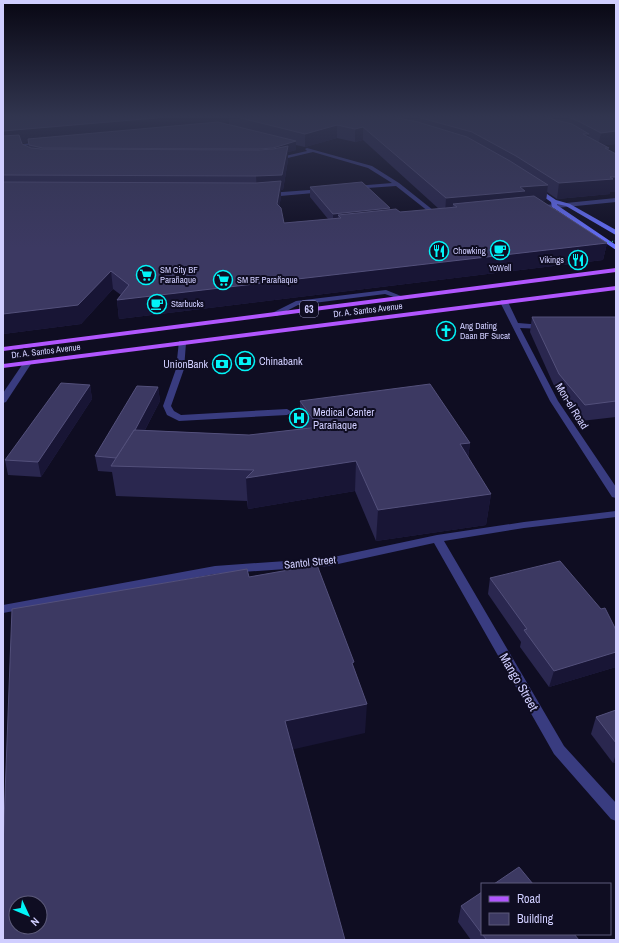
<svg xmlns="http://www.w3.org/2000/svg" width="619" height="943" font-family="'Archivo Narrow',sans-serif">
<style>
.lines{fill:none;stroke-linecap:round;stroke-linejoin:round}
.lane{fill:#393c80;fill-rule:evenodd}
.street{fill:#393c80;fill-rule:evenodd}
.secondary{fill:#6670fe;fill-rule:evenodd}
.primary{fill:#b156fe;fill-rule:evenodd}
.path-bridge{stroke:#2fb29f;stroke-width:1.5;stroke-dasharray:1 2;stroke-linecap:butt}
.wall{fill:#2a274f;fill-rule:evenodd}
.shaded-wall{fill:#181535}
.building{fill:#3c3962;stroke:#53507b;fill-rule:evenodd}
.labels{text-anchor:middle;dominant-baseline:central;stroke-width:4;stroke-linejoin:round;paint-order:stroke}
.far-poi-label{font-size:9px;fill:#d0ceff;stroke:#0f0d22;text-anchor:start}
.far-street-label{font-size:9px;fill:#d0ceff;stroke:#0f0d22}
.shield{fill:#0f0d22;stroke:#9694bd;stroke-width:1}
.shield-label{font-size:10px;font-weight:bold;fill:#d0ceff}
.poi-label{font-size:11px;fill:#d0ceff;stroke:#0f0d22;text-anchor:start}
.street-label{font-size:11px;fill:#d0ceff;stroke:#0f0d22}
.near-street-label{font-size:13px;fill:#d0ceff;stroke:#0f0d22}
</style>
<rect width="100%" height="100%" fill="#0f0d22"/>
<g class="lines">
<!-- lane -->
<g class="lane">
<polygon points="386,290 406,298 402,300 385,294 298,305 277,316 271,316 270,314 296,301"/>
<polygon points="179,341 182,341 186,343 184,369 171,406 174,411 181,415 287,409 292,412 287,415 179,421 167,415 163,406 176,369"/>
<polygon points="24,362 30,362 31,364 6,402 3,403 3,393"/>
</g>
<!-- street -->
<g class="street">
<polygon points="43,142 41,144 3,148 3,146"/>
<polygon points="307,148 372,166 399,183 443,218 438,219 396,186 353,189 353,187 355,186 392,183 368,168 313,152 275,161 272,159 307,151 305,149"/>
<polygon points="323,189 325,190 325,192 269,197 266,195 269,193"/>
<polygon points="616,198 616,202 536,210 533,208 536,206"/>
<polygon points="501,300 507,300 518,323 543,325 547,327 543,329 520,328 558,401 616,487 616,498 612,497 550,401 500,302"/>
<polygon points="616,511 616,517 524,528 444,541 564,746 616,803 616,821 611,819 554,754 434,543 329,566 215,574 3,613 3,605 215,566 329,558 437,535 524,522"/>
</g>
<!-- secondary -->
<polygon class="secondary" points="534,188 538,188 556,200 570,204 616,230 616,235 614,234 566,206 557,204 557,205 616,245 616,250 552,207 551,202 534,190"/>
<!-- primary -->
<g class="primary">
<polygon points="616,268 616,272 3,351 3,347"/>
<polygon points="616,286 616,290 3,368 3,364"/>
</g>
<!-- path-bridge -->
<polyline class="path-bridge" points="603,243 616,241"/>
</g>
<!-- wall -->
<g class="wall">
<path d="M 3,116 L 616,116 L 616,144 L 604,145 L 609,148 L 608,150 L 610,194 L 557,199 L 547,192 L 546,200 L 540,201 L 607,243 L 603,260 L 119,319 L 117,300 L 121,295 L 113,289 L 81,324 L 3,334 ZM 229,122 L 229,125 L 224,124 ZM 337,138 L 355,142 L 363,140 L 439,209 L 400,212 L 310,187 L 310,197 L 328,219 L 284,223 L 279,207 L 281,197 L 281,190 L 283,190 L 288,160 L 288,152 L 296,150 L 296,145 L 305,147 ZM 28,142 L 29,148 L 22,144 L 21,143 Z"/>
<polygon points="532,317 616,317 616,417 581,421 556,390 530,332"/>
<polygon points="90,385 92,399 41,477 8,475 5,460"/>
<polygon points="158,387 160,401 145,430 249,435 300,429 300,401 470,443 468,458 491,494 486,525 376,541 355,491 248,509 247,501 116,496 112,472 98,471 95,456"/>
<polygon points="490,578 616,630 616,667 549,687 520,647 521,642 488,594"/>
<polygon points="616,710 616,762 613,763 591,734 596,717"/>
<polygon points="461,906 579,940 471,940 458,922"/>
</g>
<!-- shaded-wall -->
<g class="shaded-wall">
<polygon points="179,116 229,116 229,122 218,126 3,144 3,131"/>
<polygon points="337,125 337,138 305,147 305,134"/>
<polygon points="363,127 363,140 355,142 355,129"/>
<polygon points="616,131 616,144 598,146 601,133"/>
<polygon points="583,134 589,134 587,147"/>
<polygon points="296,141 296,150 288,152 288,160 283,190 281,190 281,197 277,220 257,192 256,176 259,158 259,149"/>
<polygon points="616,177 616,192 610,192 610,194 557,199 559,183"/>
<polygon points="548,185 546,200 457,207 453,204 452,213 445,214 446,198 520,187"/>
<polygon points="390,208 389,219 338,215 338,225 333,225 333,214"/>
<polygon points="607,243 603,260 119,319 117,300"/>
<polygon points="111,271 113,289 81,324 3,334 3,314"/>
<polygon points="90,385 92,399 41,477 38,462"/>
<polygon points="158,387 160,401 126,466 120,458"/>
<polygon points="470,443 466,473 460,444"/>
<polygon points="356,461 355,491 248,509 246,478"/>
<polygon points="491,494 486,525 376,541 378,510"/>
<polygon points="616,652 616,667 549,687 554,671"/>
<polygon points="367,704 365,733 286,751 285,721"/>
<polygon points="616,754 616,762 613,763"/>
</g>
<!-- building -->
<g class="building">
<polygon points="3,116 179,116 3,131"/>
<polygon points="233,116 388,116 418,122 467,137 510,161 548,185 520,187 525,191 446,198 363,127 355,129 337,125 305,134"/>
<polygon points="413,116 540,116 572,124 589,134 583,134 609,148 605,148 616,154 616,177 610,177 613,179 559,183 516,156 472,132 421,118"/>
<polygon points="565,116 616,116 616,131 601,133 578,121"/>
<polygon points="218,122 296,141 273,148 259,149 43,148 29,145 28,139"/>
<polygon points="19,135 22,144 31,148 41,149 259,150 273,149 288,146 282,175 256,176 3,175 3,136"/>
<polygon points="281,181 277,204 281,208 284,223 341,218 338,215 396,209 400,212 457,207 453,204 534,196 607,243 117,300 129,285 111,271 78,305 3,314 3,182 256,183"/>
<polygon points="362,182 390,208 333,214 310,187"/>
<polygon points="532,317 616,317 616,401 585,405 559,374"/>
<polygon points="61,383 90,385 38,462 5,460"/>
<polygon points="430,384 470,443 460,444 491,494 378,510 356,461 246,478 254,470 111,466 134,430 249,435 319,427 300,401"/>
<polygon points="137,386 158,387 135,430 134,430 116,458 95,456"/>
<polygon points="560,561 601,609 605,608 616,630 616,652 554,671 524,630 527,629 490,578"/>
<path d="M 317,565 L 354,662 L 352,663 L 367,704 L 285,721 L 345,940 L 3,940 L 3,848 L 12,609 L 247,569 L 249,577 ZM 16,903 L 40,903 L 40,927 L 16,927 Z"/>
<polygon points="616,710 616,743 596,717"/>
<polygon points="519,867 533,884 494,884"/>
<polygon points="482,892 482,934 461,906"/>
<polygon points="482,934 574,934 579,940 487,940"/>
</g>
<!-- sky -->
<linearGradient id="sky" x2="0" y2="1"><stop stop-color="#080713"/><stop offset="0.47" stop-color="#31354f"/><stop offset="1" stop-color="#31354f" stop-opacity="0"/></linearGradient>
<rect width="619" height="248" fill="url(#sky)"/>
<!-- icons -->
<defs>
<symbol id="cafe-ring" viewBox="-11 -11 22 22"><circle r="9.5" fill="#0f0d22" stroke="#02f4f7" stroke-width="1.5"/><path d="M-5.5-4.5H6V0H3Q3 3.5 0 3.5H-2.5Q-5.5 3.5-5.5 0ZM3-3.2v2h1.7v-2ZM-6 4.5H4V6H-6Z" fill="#02f4f7"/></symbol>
<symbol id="restaurant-ring" viewBox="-11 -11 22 22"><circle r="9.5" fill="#0f0d22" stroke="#02f4f7" stroke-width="1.5"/><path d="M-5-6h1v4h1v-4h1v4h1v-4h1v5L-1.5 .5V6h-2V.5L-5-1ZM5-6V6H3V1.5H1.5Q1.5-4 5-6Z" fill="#02f4f7"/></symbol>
<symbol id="supermarket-ring" viewBox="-11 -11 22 22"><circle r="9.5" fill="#0f0d22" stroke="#02f4f7" stroke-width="1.5"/><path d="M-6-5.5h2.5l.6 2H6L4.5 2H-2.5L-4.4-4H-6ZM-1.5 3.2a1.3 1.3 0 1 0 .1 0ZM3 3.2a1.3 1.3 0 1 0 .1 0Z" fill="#02f4f7"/></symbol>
<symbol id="church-ring" viewBox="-11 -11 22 22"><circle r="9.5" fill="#0f0d22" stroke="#02f4f7" stroke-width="1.5"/><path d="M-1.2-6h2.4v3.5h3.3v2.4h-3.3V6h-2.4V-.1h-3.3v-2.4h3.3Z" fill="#02f4f7"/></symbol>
<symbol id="bank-ring" viewBox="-11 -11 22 22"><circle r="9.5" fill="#0f0d22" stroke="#02f4f7" stroke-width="1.5"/><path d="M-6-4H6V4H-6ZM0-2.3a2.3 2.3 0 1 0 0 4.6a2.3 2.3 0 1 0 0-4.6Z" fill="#02f4f7"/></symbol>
<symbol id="hospital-ring" viewBox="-11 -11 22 22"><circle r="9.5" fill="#0f0d22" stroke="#02f4f7" stroke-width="1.5"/><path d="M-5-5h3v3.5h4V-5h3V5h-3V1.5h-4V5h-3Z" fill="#02f4f7"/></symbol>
</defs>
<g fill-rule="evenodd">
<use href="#cafe-ring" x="489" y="239" width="22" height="22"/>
<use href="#restaurant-ring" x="428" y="240" width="22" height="22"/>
<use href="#restaurant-ring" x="567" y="249" width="22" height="22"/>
<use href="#supermarket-ring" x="135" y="264" width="22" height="22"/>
<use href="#supermarket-ring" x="212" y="269" width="22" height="22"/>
<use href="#cafe-ring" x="146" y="293" width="22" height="22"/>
<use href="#church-ring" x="435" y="320" width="22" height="22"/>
<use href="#bank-ring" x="234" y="350" width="22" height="22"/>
<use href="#bank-ring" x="211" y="353" width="22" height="22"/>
<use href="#hospital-ring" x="288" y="407" width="22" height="22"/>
</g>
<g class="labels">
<!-- far-poi labels -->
<g class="far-poi-label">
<text x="453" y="251">Chowking</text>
<text x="564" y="260" text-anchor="end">Vikings</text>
<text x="500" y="268" text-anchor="middle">YoWell</text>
<text x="160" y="270">SM City BF<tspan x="160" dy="10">Parañaque</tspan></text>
<text x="237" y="280">SM BF Parañaque</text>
<text x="171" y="304">Starbucks</text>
<text x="460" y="326">Ang Dating<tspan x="460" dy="10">Daan BF Sucat</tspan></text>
</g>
<!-- far-street labels -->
<g class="far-street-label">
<text transform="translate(368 310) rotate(-7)">Dr. A. Santos Avenue</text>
<text transform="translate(46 351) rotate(-7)">Dr. A. Santos Avenue</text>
</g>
<!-- shield labels -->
<rect class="shield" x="300" y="301" width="18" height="16" rx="3"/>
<g class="shield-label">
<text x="309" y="309">63</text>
</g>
<!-- poi labels -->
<g class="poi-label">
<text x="259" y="361">Chinabank</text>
<text x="208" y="364" text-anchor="end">UnionBank</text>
<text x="313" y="412">Medical Center<tspan x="313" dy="13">Parañaque</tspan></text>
</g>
<!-- street labels -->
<g class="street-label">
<text transform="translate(572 406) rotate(58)">Mon-el Road</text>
<text transform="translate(310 562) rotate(-6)">Santol Street</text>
</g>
<!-- near-street labels -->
<g class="near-street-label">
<text transform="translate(519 682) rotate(60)">Mango Street</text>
</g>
</g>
<!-- border -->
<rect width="619" height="943" fill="none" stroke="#d0ceff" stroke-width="8"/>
<!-- legend -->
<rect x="481" y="883" width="130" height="52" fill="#0f0d22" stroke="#5c5a7a"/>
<rect x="489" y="896" width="20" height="6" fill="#b156fe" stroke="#5c5a7a"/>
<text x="517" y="903" font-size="12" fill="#d0ceff">Road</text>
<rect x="489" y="913" width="20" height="12" fill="#3c3962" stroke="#5c5a7a"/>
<text x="517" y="923" font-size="12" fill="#d0ceff">Building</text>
<!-- north arrow -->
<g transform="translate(28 915) rotate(134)"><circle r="19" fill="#0f0d22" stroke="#5c5a7a"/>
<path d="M0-3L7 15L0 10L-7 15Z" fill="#02f4f7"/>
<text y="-6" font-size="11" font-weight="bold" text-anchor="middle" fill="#d0ceff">N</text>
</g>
</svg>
